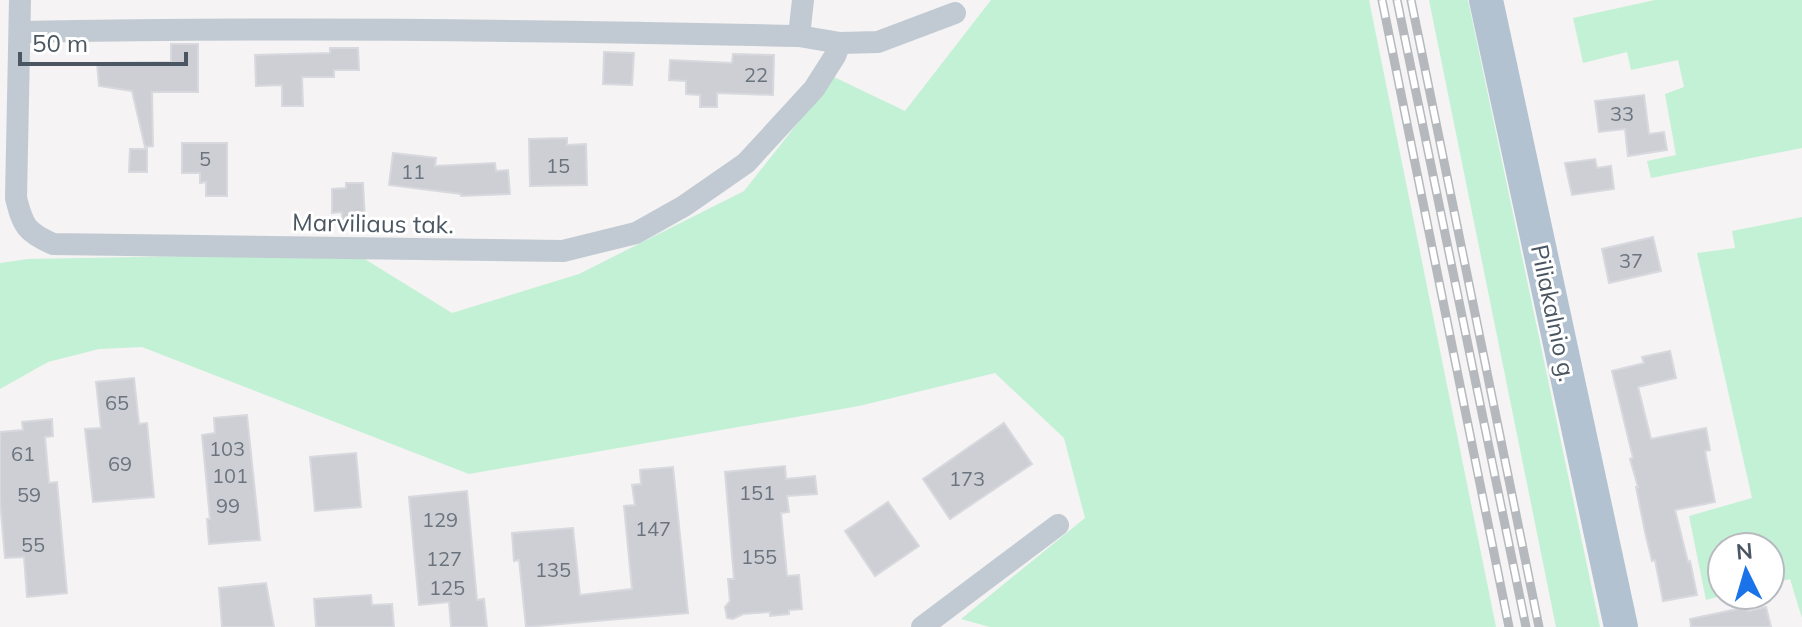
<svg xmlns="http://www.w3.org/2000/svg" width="1802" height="627" font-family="Mulish,sans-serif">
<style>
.green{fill:#c3f1d5}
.building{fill:#cdcfd5;stroke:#d7d9de;stroke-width:2}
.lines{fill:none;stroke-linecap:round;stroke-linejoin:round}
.street{stroke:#c1cad2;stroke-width:22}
.primary{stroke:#b3c2d1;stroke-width:34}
.rail-casing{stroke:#b5b8bd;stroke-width:9}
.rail{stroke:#fff;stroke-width:6;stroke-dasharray:18;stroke-linecap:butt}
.labels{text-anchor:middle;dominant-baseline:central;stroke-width:6;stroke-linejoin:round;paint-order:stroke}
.number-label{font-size:20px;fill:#6b747e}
.street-label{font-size:24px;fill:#4a5661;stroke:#fff}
</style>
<rect width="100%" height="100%" fill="#f5f3f3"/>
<!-- green -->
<g class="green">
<polygon points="991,0 1369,0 1496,627 990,627 961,619 1085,518 1064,438 995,373 859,406 469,474 142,347 99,349 48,362 0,389 0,263 28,259 355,253 452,313 579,274 744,191 834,77 905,111"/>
<polygon points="1429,0 1468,0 1600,627 1556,627"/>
<polygon points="1655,0 1802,0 1802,148 1651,178 1647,161 1676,155 1665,94 1684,87 1678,60 1631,70 1627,52 1583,63 1573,18"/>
<polygon points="1802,217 1802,618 1790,579 1770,584 1770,547 1722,547 1722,595 1724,595 1706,600 1689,516 1752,498 1697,253 1735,248 1732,231"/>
</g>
<!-- building -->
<g class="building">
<polygon points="171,44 198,44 198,92 152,92 153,146 145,147 132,91 99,86 97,63 171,62"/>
<polygon points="330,48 358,48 359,70 334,70 334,77 302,77 303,106 282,106 282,85 256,86 255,55 330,53"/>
<polygon points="604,52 634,53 632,85 603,84"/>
<polygon points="733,54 774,55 773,95 717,93 717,107 700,107 700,95 686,94 686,81 669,80 670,60 732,63"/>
<polygon points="1644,95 1649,134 1664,132 1667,150 1628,156 1625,129 1599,132 1595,101"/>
<polygon points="567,138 567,145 586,144 587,185 530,186 529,139"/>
<polygon points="182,143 227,143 227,196 206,196 206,182 200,183 200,173 182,173"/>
<polygon points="130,149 147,149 147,172 129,172"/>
<polygon points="393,153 436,158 435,166 495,163 496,171 508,170 510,194 461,196 461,194 389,185"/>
<polygon points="1595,159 1597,168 1611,166 1614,189 1572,195 1565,163"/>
<polygon points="346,183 363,183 365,220 342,221 342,212 332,213 332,189 346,188"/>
<polygon points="1653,237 1661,271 1609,283 1602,249"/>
<polygon points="1670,351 1676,378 1638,387 1651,439 1706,428 1710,450 1705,451 1715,502 1675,510 1688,562 1690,561 1697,595 1663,601 1655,560 1652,561 1645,532 1636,487 1638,487 1630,459 1633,458 1612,371 1644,363 1642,357"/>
<polygon points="134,378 139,424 147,423 154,497 93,502 85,429 101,428 96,382"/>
<polygon points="247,415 260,540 209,544 207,519 210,519 202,435 215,433 214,418"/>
<polygon points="52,419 53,436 45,437 49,483 57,482 67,593 27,597 24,557 5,558 0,501 0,432 23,430 22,422"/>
<polygon points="1004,423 1032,464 950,519 923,479"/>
<polygon points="356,453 361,507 315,511 310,457"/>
<polygon points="785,466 786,479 815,476 817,494 787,496 789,512 781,513 787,576 799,575 802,609 789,610 789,614 770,616 770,612 743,614 733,619 727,618 725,607 730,601 728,579 734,579 725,472"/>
<polygon points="673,467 688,613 526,627 519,560 514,561 512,533 573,528 580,595 632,589 624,506 635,505 632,485 641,484 640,470"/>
<polygon points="467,491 477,600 484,599 487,627 451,627 449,602 419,605 409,497"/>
<polygon points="888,502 919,546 875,576 845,531"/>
<polygon points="266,583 274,627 222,627 219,588"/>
<polygon points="371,595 372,605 392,604 394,627 316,627 314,599"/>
<polygon points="1747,607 1748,611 1766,607 1771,627 1691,627 1690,619"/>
</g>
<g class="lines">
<!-- street -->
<g class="street">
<path d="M 20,0 L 16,198 C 23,226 26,232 53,244 L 563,251 L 636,233 L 684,206 L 746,163 L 814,89 L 835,56 L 840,43"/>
<path d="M 20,32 C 280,27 539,30 799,36 L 840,43 L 878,42 L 955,13"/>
<polyline points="799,36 803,0"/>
<polyline points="922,627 1058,525"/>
</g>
<!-- primary -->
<polyline class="primary" points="1486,0 1621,627"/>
<defs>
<g id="rail">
<polyline points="1382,0 1509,627"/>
<polyline points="1397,0 1526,627"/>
<polyline points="1411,0 1539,627"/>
</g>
</defs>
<!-- rail casing -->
<use href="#rail" class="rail-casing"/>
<!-- rail -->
<use href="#rail" class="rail"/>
</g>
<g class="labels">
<!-- number labels -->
<g class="number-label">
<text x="756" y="74">22</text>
<text x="1622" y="113">33</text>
<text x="205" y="158">5</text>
<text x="558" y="165">15</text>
<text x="413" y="171">11</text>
<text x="1631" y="260">37</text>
<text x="117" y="402">65</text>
<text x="227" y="448">103</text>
<text x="23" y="453">61</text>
<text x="120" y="463">69</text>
<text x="230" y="475">101</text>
<text x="967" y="478">173</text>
<text x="757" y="492">151</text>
<text x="29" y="494">59</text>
<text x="228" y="505">99</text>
<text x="440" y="519">129</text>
<text x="653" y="528">147</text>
<text x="33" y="544">55</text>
<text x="759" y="556">155</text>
<text x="444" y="558">127</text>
<text x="553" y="569">135</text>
<text x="447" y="587">125</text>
</g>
<!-- street labels -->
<g class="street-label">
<text transform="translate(373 223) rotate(1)">Marviliaus tak.</text>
<text transform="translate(1554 313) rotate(78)">Piliakalnio g.</text>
</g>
</g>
<!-- north arrow -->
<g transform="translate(1746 571) rotate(355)"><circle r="38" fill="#ffffff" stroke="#b7bbc0" stroke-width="2"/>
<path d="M0-6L14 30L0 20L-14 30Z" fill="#1a73e8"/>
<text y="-12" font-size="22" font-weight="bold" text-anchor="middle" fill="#4a5661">N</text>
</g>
<!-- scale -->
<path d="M20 52v12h166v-12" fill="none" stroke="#4a5661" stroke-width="4"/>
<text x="32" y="52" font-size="24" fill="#4a5661" stroke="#ffffff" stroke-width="6" paint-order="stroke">50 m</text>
</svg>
